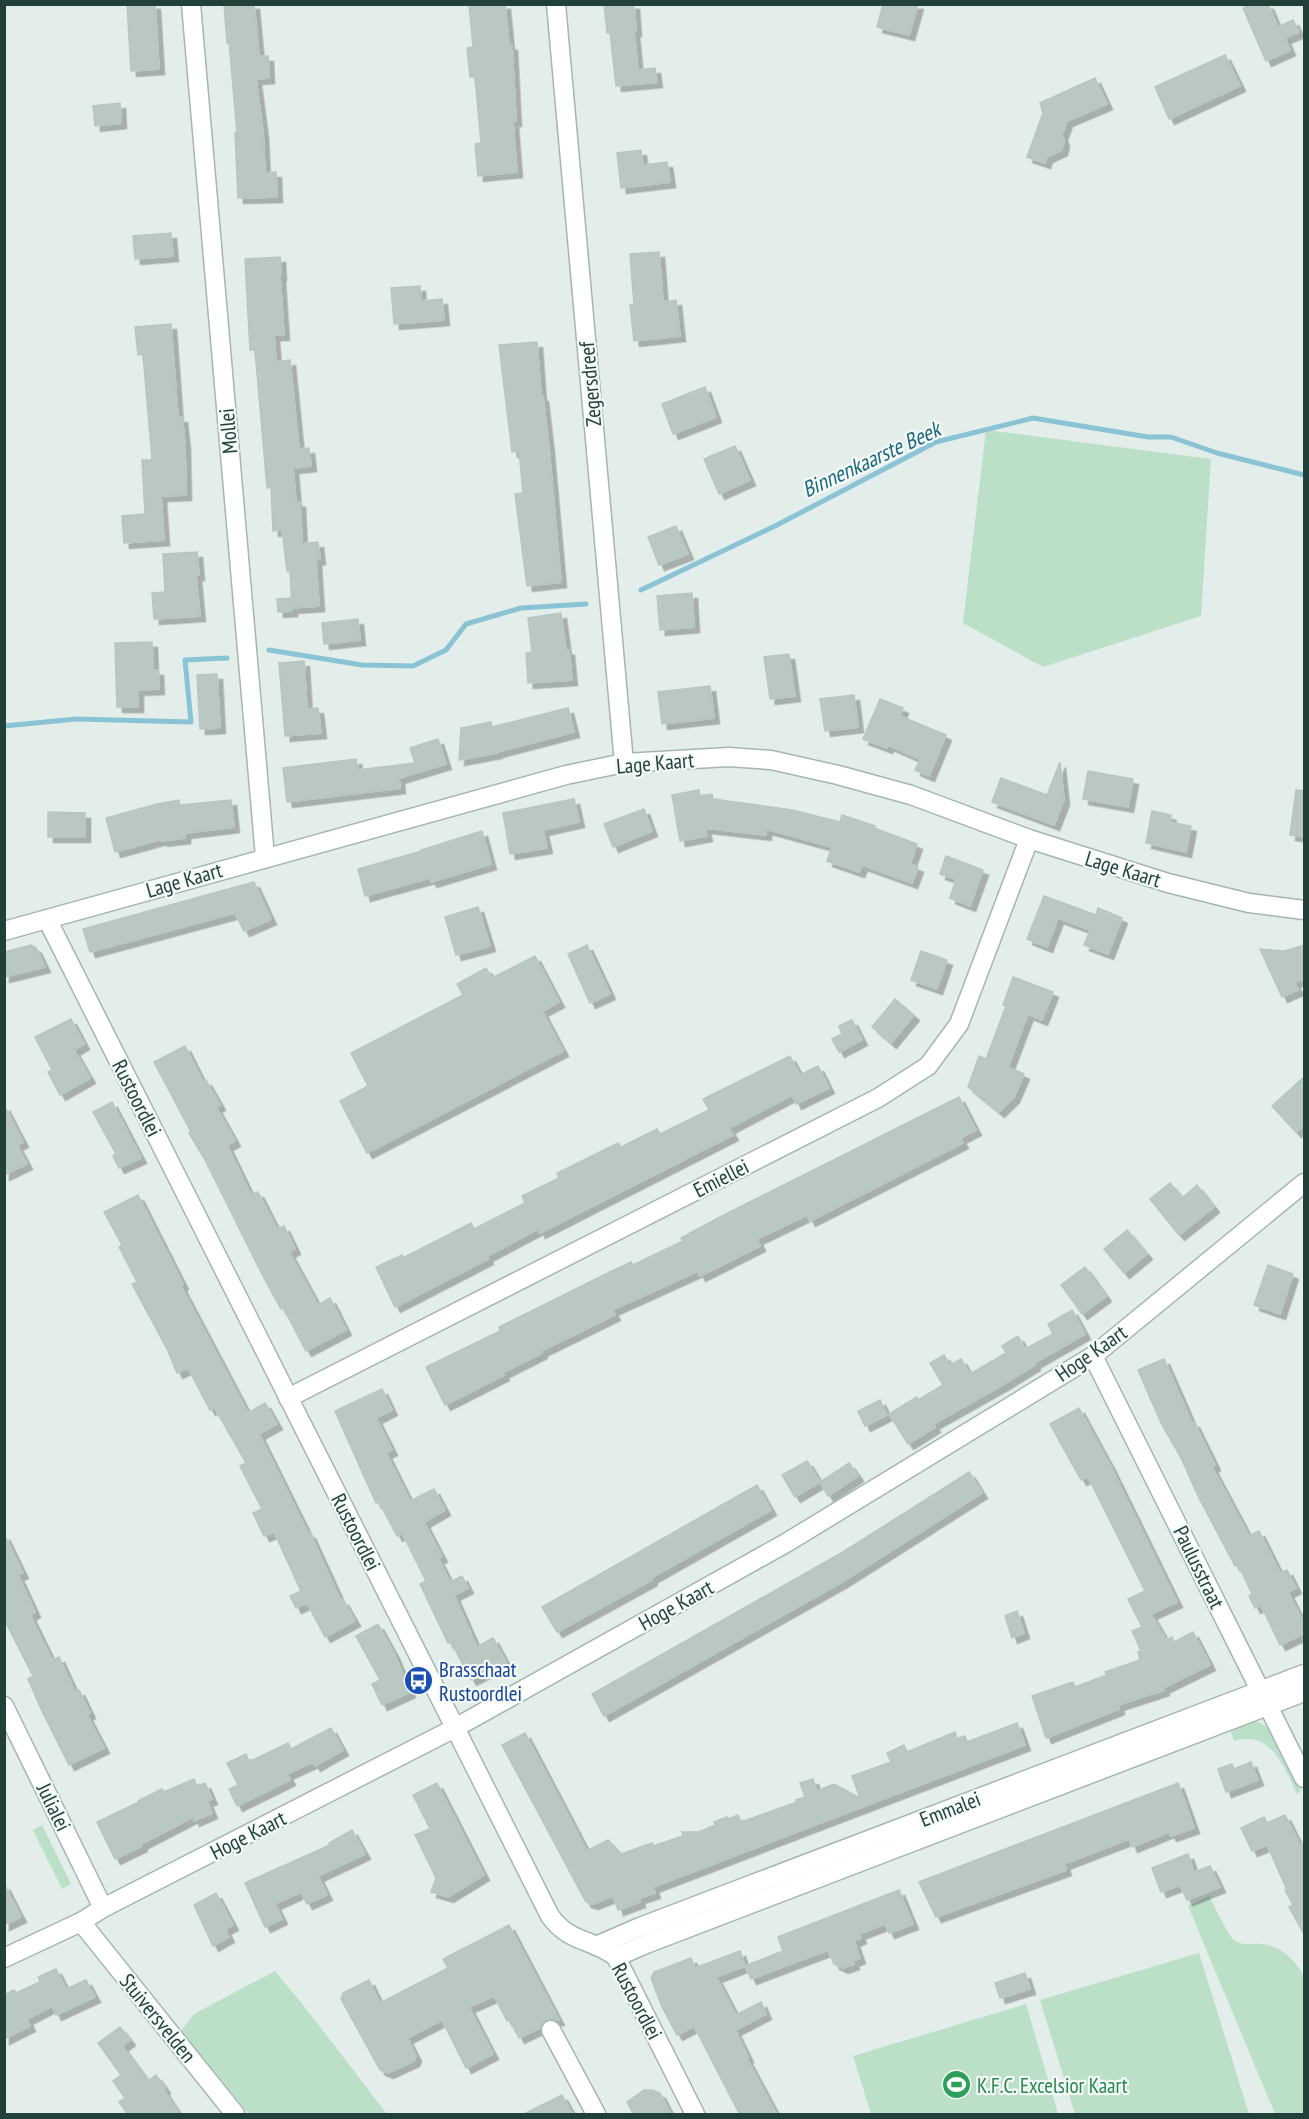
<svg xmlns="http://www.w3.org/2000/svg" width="1309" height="2119" font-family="'PT Sans Narrow',sans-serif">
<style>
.green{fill:#bcdfc8}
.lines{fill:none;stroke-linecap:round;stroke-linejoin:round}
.stream{stroke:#8ac4d4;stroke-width:5}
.building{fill:#b9c8c3;stroke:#b6c7c1;stroke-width:1.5;filter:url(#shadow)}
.minor-casing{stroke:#a5b6b2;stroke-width:21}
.minor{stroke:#fff;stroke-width:18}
.labels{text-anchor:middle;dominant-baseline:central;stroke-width:4.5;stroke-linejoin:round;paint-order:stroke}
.street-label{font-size:21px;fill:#22403a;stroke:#f4faf7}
.transit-label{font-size:21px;fill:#164399;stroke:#f4faf7;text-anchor:start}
.leisure-label{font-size:21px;fill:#27864d;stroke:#f4faf7;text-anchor:start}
.water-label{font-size:22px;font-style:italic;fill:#1a677e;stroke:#f4faf7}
</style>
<defs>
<filter id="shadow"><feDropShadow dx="5.5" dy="5.5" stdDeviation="0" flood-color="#0004"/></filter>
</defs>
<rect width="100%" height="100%" fill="#e3eeea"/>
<!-- green -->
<g class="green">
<polygon points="986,430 1211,459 1201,616 1043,667 963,623"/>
<path d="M 1250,1720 L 1261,1723 L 1268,1728 L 1301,1791 L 1297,1794 C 1284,1767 1272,1730 1234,1741 L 1229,1726 Z"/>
<polygon points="42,1825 71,1884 62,1889 33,1830"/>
<path d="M 1209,1896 C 1214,1905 1228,1935 1234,1940 C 1243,1947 1252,1943 1261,1944 C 1282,1946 1295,1960 1304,1976 L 1304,2114 L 1275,2114 L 1188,1906 Z"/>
<polygon points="1199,1953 1249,2114 1075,2114 1040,2000"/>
<polygon points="275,1971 307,2010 387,2114 249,2114 181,2031 194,2014"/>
<polygon points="1026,2004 1058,2114 871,2114 853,2056"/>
</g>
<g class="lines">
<!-- stream -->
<g class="stream">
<polyline points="641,590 777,525 936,442 1033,418 1148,437 1171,437 1217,453 1304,475"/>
<polyline points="269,650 362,665 413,666 446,650 466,624 521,608 586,604"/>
<polyline points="4,726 76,719 191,722 185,660 227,658"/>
</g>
</g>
<!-- building -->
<g class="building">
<polygon points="127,4 155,4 159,69 131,71"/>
<polygon points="224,4 254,4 259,56 268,56 269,78 256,79 263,132 265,173 276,172 277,197 238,198 235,133 237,133 229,42 227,43"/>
<polygon points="469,4 505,4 509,45 512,45 516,121 513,121 517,172 478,176 475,144 481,143 475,77 470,77 467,48 473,47"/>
<polygon points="604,4 634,4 636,31 634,31 638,70 655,68 657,82 616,86 610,33 607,33"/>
<polygon points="883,4 918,4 909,35 877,27"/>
<polygon points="1251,4 1268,4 1278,27 1293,20 1299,32 1285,38 1290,50 1266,61 1243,8"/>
<polygon points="1225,55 1240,86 1169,119 1155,87"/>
<polygon points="1095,78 1107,104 1067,121 1062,135 1064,141 1062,150 1047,157 1045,163 1027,157 1043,113 1040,103"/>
<polygon points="120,103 121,123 95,126 93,106"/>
<polygon points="641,150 643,165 667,162 670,182 621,188 617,153"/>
<polygon points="171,233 173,256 135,259 133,236"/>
<polygon points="659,252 663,302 676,300 680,336 634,341 630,305 634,305 630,254"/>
<polygon points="280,257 281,275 280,276 284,335 274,335 276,362 290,360 299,449 309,448 311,466 293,468 296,502 300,502 302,544 318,542 320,559 316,560 319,606 292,608 290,571 287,571 282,530 273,531 271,487 267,488 255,350 250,350 245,259"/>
<polygon points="420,286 421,301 442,299 444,320 394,324 391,288"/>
<polygon points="171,324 178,418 182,417 185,444 186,495 161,496 164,540 124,543 122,516 145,514 142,460 152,460 143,354 138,355 135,327"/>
<polygon points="537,342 541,396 543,396 549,448 561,582 527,586 515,494 523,493 519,451 512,452 499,345"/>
<polygon points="705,387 716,417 673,434 662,404"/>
<polygon points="735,446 750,480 719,494 704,459"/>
<polygon points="676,526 688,554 659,565 648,537"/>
<polygon points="197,552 199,575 196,575 200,616 154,619 152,593 165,592 163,554"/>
<polygon points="692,593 694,627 660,630 657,596"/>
<polygon points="291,598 292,611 278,612 277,599"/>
<polygon points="561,613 566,650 569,650 572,680 528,683 526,653 532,652 528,618"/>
<polygon points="358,619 360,640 324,644 322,623"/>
<polygon points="152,642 153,670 158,670 159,689 138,690 138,707 117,707 115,643"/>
<polygon points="789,654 795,696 770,699 764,657"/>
<polygon points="304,661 307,709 318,708 321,733 285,736 279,663"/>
<polygon points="217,674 220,728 200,729 197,675"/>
<polygon points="710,686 714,718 662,724 658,692"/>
<polygon points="854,695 858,727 825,731 820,699"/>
<polygon points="880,699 903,708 900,716 946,735 929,776 915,770 920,759 888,745 887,748 863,739"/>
<polygon points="568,708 574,732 497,752 497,753 459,760 461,728 491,722 492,727"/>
<polygon points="438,739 446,764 399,778 400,788 287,802 283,768 356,759 358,770 415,763 410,748"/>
<polygon points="1060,762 1064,800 1054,825 992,802 1001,778 1047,795"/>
<polygon points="1088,771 1133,779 1128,807 1083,799"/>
<polygon points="699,790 700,796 712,794 713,799 792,810 840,822 842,815 875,826 874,828 917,844 910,864 918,867 912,883 862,865 859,872 827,861 832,847 766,829 766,835 705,828 707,836 680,841 672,795"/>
<polygon points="1296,790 1305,791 1305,837 1290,835"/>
<polygon points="574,799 579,822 543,830 547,848 510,854 503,813"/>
<polygon points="179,800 180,805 231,800 234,827 185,833 185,838 162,841 162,839 115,852 106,818 157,804"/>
<polygon points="644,809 652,831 613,847 604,824"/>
<polygon points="1152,811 1171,815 1170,822 1191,826 1186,852 1146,843"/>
<polygon points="48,812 85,813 85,837 48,837"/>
<polygon points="482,831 491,864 431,882 430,878 365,896 358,869 422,851 421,850"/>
<polygon points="946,856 983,870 970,906 950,898 956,879 940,874"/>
<polygon points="254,882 271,919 244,931 235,913 90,952 83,929"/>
<polygon points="1044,896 1096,915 1098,908 1122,918 1108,954 1084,945 1090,930 1058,918 1047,947 1027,939"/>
<polygon points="478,907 490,946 456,955 445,917"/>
<polygon points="31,945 36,948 45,967 4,977 4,952"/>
<polygon points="587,945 610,994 590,1003 568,954"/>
<polygon points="1305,945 1305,979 1294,982 1298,990 1282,997 1260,949 1284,951"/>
<polygon points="921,951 947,960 937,989 911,980"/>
<polygon points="535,956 559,1002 542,1011 563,1051 367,1153 340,1101 368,1086 351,1053 463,995 457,984 486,968 492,978"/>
<polygon points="1013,977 1053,992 1042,1020 1028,1014 1008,1067 1024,1074 1014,1097 999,1112 968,1087 979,1056 986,1059 1006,1006 1003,1005"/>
<polygon points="895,999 914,1015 891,1043 872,1027"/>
<polygon points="71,1019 84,1044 74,1050 90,1078 60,1095 48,1072 52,1070 35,1037"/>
<polygon points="852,1020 862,1040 839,1052 832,1039 842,1034 839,1026"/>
<polygon points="185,1046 203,1082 206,1080 220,1105 216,1107 235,1141 227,1145 251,1195 258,1192 277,1229 284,1226 295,1249 289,1252 318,1305 330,1298 346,1330 306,1351 283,1307 281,1309 266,1282 204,1158 189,1133 191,1132 154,1062"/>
<polygon points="790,1056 800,1075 818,1066 829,1088 796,1104 792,1095 729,1128 733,1135 540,1233 538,1229 487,1256 488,1259 395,1307 376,1267 402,1255 403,1258 471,1223 474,1229 525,1203 522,1196 559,1178 557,1173 618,1143 621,1147 657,1129 660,1134 709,1110 703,1099"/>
<polygon points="1305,1076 1305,1125 1296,1132 1272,1106"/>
<polygon points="959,1097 976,1130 960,1138 963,1143 810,1221 807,1215 757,1239 760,1246 700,1276 698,1271 612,1310 615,1315 541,1351 542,1353 502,1373 504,1375 445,1405 426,1367 500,1331 499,1327 610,1272 631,1262 633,1265 683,1241 681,1238 718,1218"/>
<polygon points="112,1102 141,1158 119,1168 113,1156 116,1154 93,1112"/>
<polygon points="4,1105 23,1142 17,1145 27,1164 4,1175"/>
<polygon points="1170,1183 1182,1198 1197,1185 1214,1207 1179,1235 1150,1199"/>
<polygon points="138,1195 183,1284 181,1286 248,1413 265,1403 277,1424 259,1434 308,1533 310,1533 341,1601 343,1600 355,1621 325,1637 307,1603 296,1608 290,1596 301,1591 274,1532 264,1536 253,1513 262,1509 240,1466 246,1463 214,1407 210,1410 188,1368 177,1373 168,1351 132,1284 137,1282 119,1247 122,1245 104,1212"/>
<polygon points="1127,1230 1147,1254 1124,1273 1104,1249"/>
<polygon points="1268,1265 1293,1274 1280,1314 1254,1305"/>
<polygon points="1085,1267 1106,1296 1082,1314 1061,1285"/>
<polygon points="1072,1310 1085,1334 1034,1363 1035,1365 1004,1384 933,1424 935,1427 908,1444 889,1414 917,1397 918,1400 943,1385 930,1363 944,1355 950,1365 961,1359 970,1374 1006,1353 1002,1346 1018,1336 1025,1349 1053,1334 1048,1324"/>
<polygon points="1164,1359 1192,1423 1194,1422 1215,1465 1212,1467 1249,1536 1259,1531 1280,1573 1287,1570 1296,1588 1288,1592 1305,1626 1305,1633 1280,1645 1261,1605 1255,1608 1249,1596 1252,1594 1238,1564 1235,1566 1198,1496 1181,1458 1161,1423 1138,1370"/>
<polygon points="382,1389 392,1410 376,1418 392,1450 386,1453 410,1501 434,1489 445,1510 424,1522 442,1557 438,1558 450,1582 462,1576 468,1588 454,1595 477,1647 493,1638 506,1662 471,1680 451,1642 448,1643 420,1584 426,1581 402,1533 397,1536 379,1502 376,1503 335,1411"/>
<polygon points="880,1400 887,1415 865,1426 858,1411"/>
<polygon points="1079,1408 1110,1465 1177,1602 1151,1614 1166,1640 1172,1637 1174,1642 1193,1632 1210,1665 1163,1688 1164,1690 1118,1705 1119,1709 1046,1738 1032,1696 1073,1682 1075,1687 1107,1675 1105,1672 1140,1660 1138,1652 1141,1651 1132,1631 1142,1627 1128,1599 1145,1591 1088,1477 1081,1480 1050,1424"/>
<polygon points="807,1461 820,1482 795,1497 782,1475"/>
<polygon points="849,1463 858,1476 828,1496 820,1482"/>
<polygon points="969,1472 982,1493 842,1582 604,1716 592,1694 843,1552"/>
<polygon points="757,1485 771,1510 651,1578 652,1580 557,1632 542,1607"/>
<polygon points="4,1534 23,1573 18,1575 35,1612 30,1615 52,1660 59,1657 75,1692 79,1690 90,1713 87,1715 104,1748 69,1765 41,1709 28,1679 33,1676 4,1619"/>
<polygon points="1017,1611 1024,1633 1012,1638 1005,1616"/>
<polygon points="378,1624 394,1653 410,1692 382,1705 372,1684 380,1680 356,1636"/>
<polygon points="1017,1723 1025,1745 653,1887 655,1893 639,1898 640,1902 618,1910 613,1896 593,1904 586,1902 502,1745 525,1733 587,1851 608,1840 621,1854 652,1843 653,1846 683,1836 682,1832 699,1832 715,1825 714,1822 727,1817 728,1819 738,1815 741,1822 797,1802 796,1800 805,1797 800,1783 813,1779 817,1791 834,1784 860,1798 852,1776 891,1762 887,1753 904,1745 907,1752 955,1732 957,1739 965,1736 967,1742"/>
<polygon points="331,1728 343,1750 315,1766 313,1762 287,1774 290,1780 237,1806 229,1789 238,1785 227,1763 246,1754 249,1762 288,1743 291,1749"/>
<polygon points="1251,1762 1258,1780 1226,1792 1218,1769 1232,1764 1234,1769"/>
<polygon points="194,1779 197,1787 205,1783 212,1799 207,1801 212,1813 194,1821 193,1817 141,1844 142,1846 115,1859 97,1822 139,1802 138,1801 162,1789 164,1792"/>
<polygon points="437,1783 484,1875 448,1897 431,1892 436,1878 415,1835 430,1829 413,1795"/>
<polygon points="1178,1783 1194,1828 1171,1836 1169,1832 1132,1847 1129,1839 1064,1864 1066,1870 936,1917 919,1882"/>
<polygon points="1285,1815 1300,1845 1305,1843 1305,1936 1289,1907 1293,1905 1285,1890 1287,1890 1267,1845 1252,1851 1241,1828 1264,1817 1267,1823"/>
<polygon points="352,1830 365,1854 318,1876 327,1895 307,1904 301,1892 275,1904 282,1919 265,1927 245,1883 330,1845 329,1843"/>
<polygon points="1188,1854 1194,1872 1210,1866 1220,1887 1187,1900 1180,1885 1161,1892 1152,1868"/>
<polygon points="4,1884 21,1917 4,1925"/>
<polygon points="899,1890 913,1924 889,1933 885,1924 859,1934 861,1938 854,1941 860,1958 853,1961 854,1964 843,1968 834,1964 828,1950 751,1979 745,1966 783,1951 778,1937"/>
<polygon points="216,1893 233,1925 225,1929 229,1937 213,1946 194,1905"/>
<polygon points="509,1925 559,2020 546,2020 540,2028 519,2038 509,2019 507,2021 494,1996 469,2007 493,2054 466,2068 442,2020 407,2038 416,2056 414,2061 388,2073 380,2070 341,1999 343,1993 369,1980 380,2003 448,1968 443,1959"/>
<polygon points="740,1951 745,1966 716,1977 736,2015 761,2002 766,2014 735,2030 748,2057 746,2057 777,2115 740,2115 694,2026 677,2035 662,2007 651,1978 654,1972 691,1958 695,1968"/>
<polygon points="56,1969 66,1989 86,1980 95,1997 56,2015 52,2006 27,2019 30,2026 4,2039 4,1995 14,1990 16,1993 40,1982 38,1977"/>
<polygon points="1025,1973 1030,1989 1000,1998 995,1983"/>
<polygon points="120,2027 130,2040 122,2046 148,2081 156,2075 165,2088 163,2089 180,2115 128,2115 119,2102 125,2098 113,2081 121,2075 98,2043"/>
<polygon points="644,2090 652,2090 660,2093 671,2115 634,2115 627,2102"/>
<polygon points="562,2095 573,2115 522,2115"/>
</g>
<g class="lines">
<defs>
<g id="minor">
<polyline points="191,4 265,857"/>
<polyline points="556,4 624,763"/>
<path d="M 47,919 L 550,1916 C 570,1944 592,1938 616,1957 L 695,2114"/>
<polyline points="4,931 566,775 624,763 729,757 771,760 838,775 911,795 1029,839 1168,883 1249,903 1304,910"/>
<polyline points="1093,1356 1304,1778"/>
<polyline points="288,1398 878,1098 928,1066 959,1024 1029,839"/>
<polyline points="4,1706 103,1908"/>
<polyline points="81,1922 235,2114"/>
<polyline points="596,1946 640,1927 1304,1674"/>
<polyline points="616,1957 646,1944 1304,1692"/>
<polyline points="4,1958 81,1922 103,1908 455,1728 786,1543 1093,1356 1304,1183"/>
<polyline points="551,2030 596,2114"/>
</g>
</defs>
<!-- minor casing -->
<use href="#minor" class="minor-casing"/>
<!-- minor -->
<use href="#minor" class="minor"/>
</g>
<!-- icons -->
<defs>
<symbol id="bus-disc" viewBox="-11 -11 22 22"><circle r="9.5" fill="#1a4fb4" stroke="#f4faf7"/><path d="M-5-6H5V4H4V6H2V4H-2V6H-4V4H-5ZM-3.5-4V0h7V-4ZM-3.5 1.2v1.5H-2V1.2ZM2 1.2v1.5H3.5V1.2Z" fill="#fff"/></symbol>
<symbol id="stadium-disc" viewBox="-11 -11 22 22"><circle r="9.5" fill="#2e9e5b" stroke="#f4faf7"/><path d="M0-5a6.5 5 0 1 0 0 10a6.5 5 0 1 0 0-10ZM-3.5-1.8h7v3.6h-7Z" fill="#fff"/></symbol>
</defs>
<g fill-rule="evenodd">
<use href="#bus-disc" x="402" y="1664" width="33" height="33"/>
<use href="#stadium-disc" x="940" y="2068" width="33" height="33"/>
</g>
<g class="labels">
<!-- street labels -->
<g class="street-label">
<text transform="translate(590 384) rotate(-95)">Zegersdreef</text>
<text transform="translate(228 431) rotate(-95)">Mollei</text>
<text transform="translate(655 763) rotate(-5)">Lage Kaart</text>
<text transform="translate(1123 869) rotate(17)">Lage Kaart</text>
<text transform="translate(184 880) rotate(-16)">Lage Kaart</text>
<text transform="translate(137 1098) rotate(63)">Rustoordlei</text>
<text transform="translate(721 1178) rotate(-27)">Emiellei</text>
<text transform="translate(1091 1353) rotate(-35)">Hoge Kaart</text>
<text transform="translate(356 1532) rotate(63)">Rustoordlei</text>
<text transform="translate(1199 1567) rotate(64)">Paulusstraat</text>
<text transform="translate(676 1605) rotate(-29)">Hoge Kaart</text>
<text transform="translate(54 1807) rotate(64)">Julialei</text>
<text transform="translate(950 1809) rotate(-21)">Emmalei</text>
<text transform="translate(248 1835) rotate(-27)">Hoge Kaart</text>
<text transform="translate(637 2001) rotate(62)">Rustoordlei</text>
<text transform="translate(158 2018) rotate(51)">Stuiversvelden</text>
</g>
<!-- transit labels -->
<g class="transit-label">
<text x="439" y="1669">Brasschaat<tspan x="439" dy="24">Rustoordlei</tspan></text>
</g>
<!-- leisure labels -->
<g class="leisure-label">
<text x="977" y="2085">K.F.C. Excelsior Kaart</text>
</g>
<!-- water labels -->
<g class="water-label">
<text transform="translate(871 459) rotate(-25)">Binnenkaarste Beek</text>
</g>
</g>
<!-- border -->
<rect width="1309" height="2119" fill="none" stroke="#22403a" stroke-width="12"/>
</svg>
